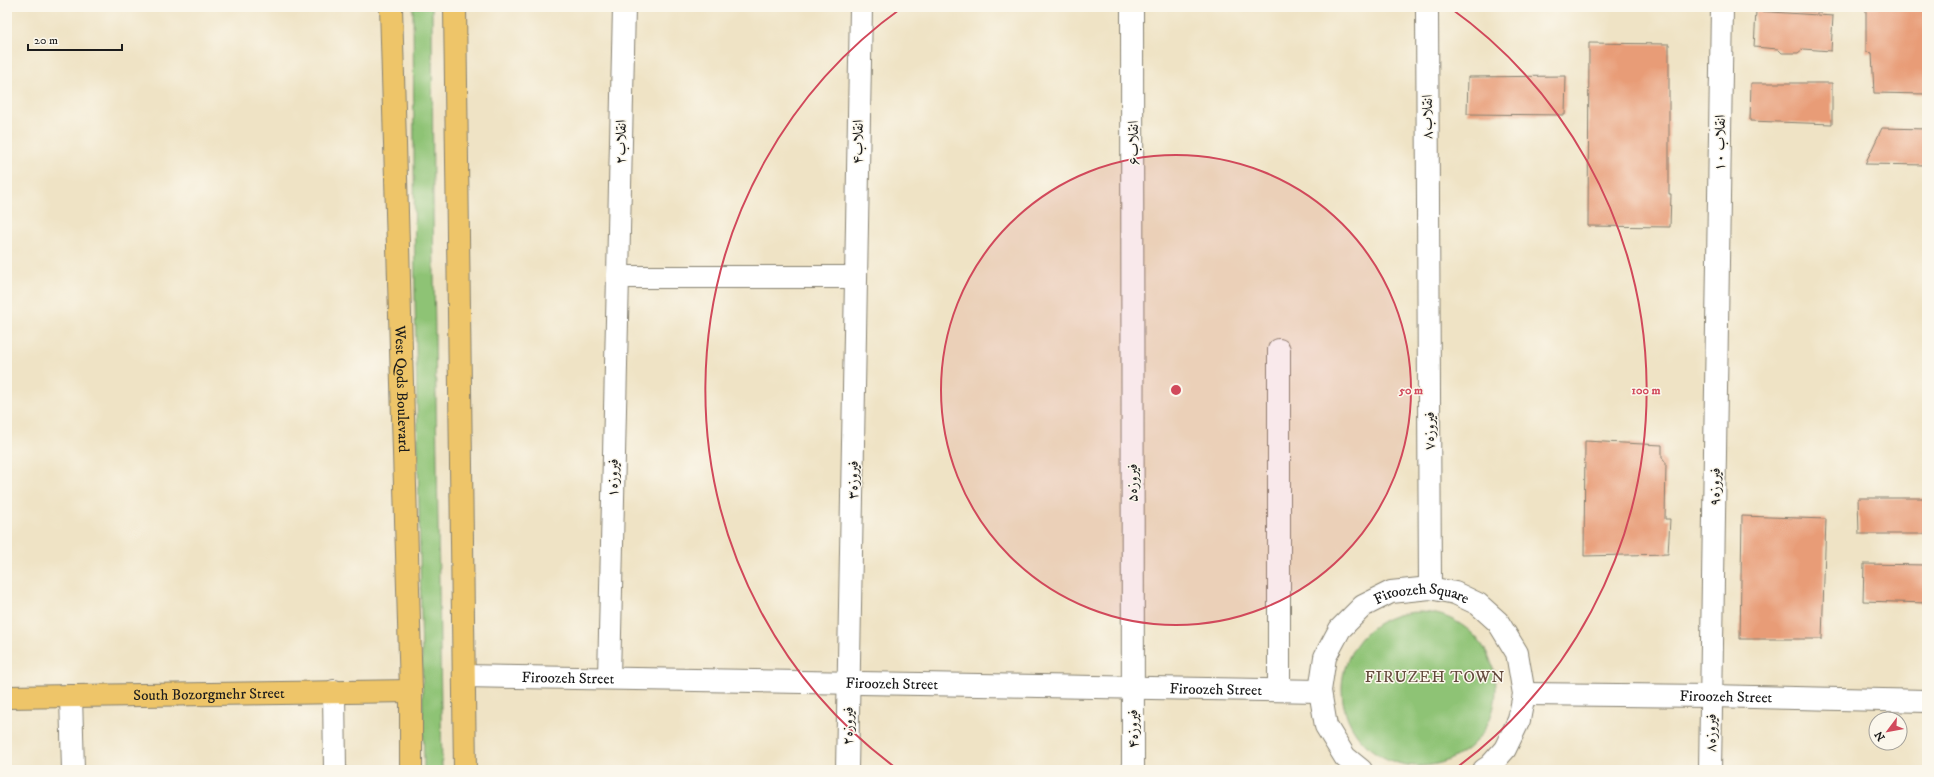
<svg xmlns="http://www.w3.org/2000/svg" width="1934" height="777" font-family="'IM FELL DW Pica',Amiri,serif">
<style>
.green{fill:#8ec375;stroke:#557048}
.building{fill:#e89c77}
.lines{fill:none;stroke-linecap:round;stroke-linejoin:round}
.minor-casing{stroke:#868070;stroke-width:24}
.major-casing{stroke:#868070;stroke-width:24}
.minor{stroke:#fff;stroke-width:22}
.major{stroke:#eec569;stroke-width:22}
.ring{fill:none;stroke:#d1495b;stroke-width:2}
.labels{text-anchor:middle;dominant-baseline:central;stroke-width:3;stroke-linejoin:round;paint-order:stroke}
.street-label{font-size:15px;fill:#1c1c1c;stroke:#fbf7ec}
.neighbourhood-label{font-size:16px;letter-spacing:1px;fill:#63493c;stroke:#fbf7ec}
.centre{fill:#d1495b;stroke:#fbf7ec;stroke-width:2}
.ring-label{font-size:12px;text-anchor:middle;font-weight:bold;fill:#d1495b;stroke:#fbf7ec;stroke-width:3;stroke-linejoin:round;paint-order:stroke}
</style>
<rect width="100%" height="100%" fill="#fbf7ec"/>
<filter id="ink" filterUnits="userSpaceOnUse"><feTurbulence type="fractalNoise" baseFrequency=".025" numOctaves="2"/><feDisplacementMap in="SourceGraphic" scale="8" xChannelSelector="R" yChannelSelector="G"/><feConvolveMatrix kernelMatrix="1 2 1 2 8 2 1 2 1" color-interpolation-filters="sRGB"/></filter>
<filter id="wash" filterUnits="userSpaceOnUse"><feTurbulence type="fractalNoise" baseFrequency=".012" numOctaves="4" result="noise"/><feDisplacementMap in="SourceGraphic" scale="16" xChannelSelector="R" yChannelSelector="G"/><feGaussianBlur stdDeviation="0.9" result="paint"/><feColorMatrix in="noise" values="0 0 0 0 0 0 0 0 0 0 0 0 0 0 0 0 0 1.4 0 .05"/><feComposite in="paint" operator="in"/></filter>
<g filter="url(#wash)">
<rect width="100%" height="100%" fill="#efe3c5"/>
<!-- green -->
<g class="green">
<polygon points="413,7 432,7 433,210 442,770 424,770 415,297"/>
<circle cx="1419" cy="689" r="77"/>
</g>
<g id="blocks">
<!-- building -->
<g class="building">
<polygon points="1762,7 1822,7 1821,12 1762,9"/>
<polygon points="1866,7 1927,7 1927,94 1874,93 1872,53 1866,52"/>
<polygon points="1756,11 1833,16 1831,51 1803,49 1798,53 1782,53 1778,49 1754,47"/>
<polygon points="1589,43 1669,44 1669,194 1671,194 1670,227 1588,226"/>
<polygon points="1566,76 1565,115 1467,114 1468,77"/>
<polygon points="1751,83 1832,83 1832,124 1750,121"/>
<polygon points="1882,128 1927,129 1927,165 1865,164"/>
<polygon points="1585,441 1662,445 1662,457 1666,463 1665,519 1670,519 1668,554 1584,556"/>
<polygon points="1858,498 1927,498 1927,534 1859,534"/>
<polygon points="1742,516 1826,519 1822,639 1740,639"/>
<polygon points="1864,564 1927,565 1927,603 1863,601"/>
</g>
</g>
</g>
<g filter="url(#ink)">
<use href="#blocks" fill-opacity="0" stroke="#868070" stroke-width="1"/>
<g class="lines">
<defs>
<g id="minor">
<polyline points="1132,7 1133,770"/>
<polyline points="1427,7 1430,588"/>
<polyline points="618,277 856,277"/>
<path id="s1" d="M 464,676 L 1320,691"/>
<polyline points="609,678 624,7"/>
<polyline points="1279,690 1279,350"/>
<polyline points="334,691 335,770"/>
<path id="s2" d="M 1524,694 L 1711,696 L 1927,701"/>
<polyline points="71,696 73,770"/>
<polyline points="847,770 861,7"/>
<path id="s3" d="M 1361,770 L 1345,757 L 1326,726 L 1320,691 L 1325,657 L 1340,629 L 1363,606 L 1391,592 L 1430,588 L 1455,593 L 1478,604 L 1498,622 L 1517,653 L 1524,694 L 1519,720 L 1505,749 L 1490,766 L 1484,770"/>
<polyline points="1710,770 1722,7"/>
</g>
<g id="major">
<path id="s4" d="M 391,7 L 411,691 L 411,770"/>
<polyline points="455,7 465,770"/>
<path id="s5" d="M 7,697 L 411,691"/>
</g>
</defs>
<!-- minor casing -->
<use href="#minor" class="minor-casing"/>
<!-- major casing -->
<use href="#major" class="major-casing"/>
<!-- minor -->
<use href="#minor" class="minor"/>
<!-- major -->
<use href="#major" class="major"/>
</g>
</g>
<!-- distance rings -->
<circle cx="1176" cy="390" r="235" fill="#d1495b" fill-opacity=".12"/>
<g class="ring">
<circle cx="1176" cy="390" r="235"/>
<path d="M896 768A470 470 0 0 1 903 7M1449 7A470 470 0 0 1 1456 768"/>
</g>
<g class="labels">
<!-- street labels -->
<g class="street-label">
<text transform="translate(1427 117) rotate(-90)">انقلاب۸</text>
<text transform="translate(621 142) rotate(-89)">انقلاب۲</text>
<text transform="translate(858 142) rotate(-89)">انقلاب۴</text>
<text transform="translate(1133 143) rotate(-90)">انقلاب۶</text>
<text transform="translate(1720 143) rotate(-89)">انقلاب ۱۰</text>
<text stroke="none"><textPath href="#s4" startOffset="382">West Qods Boulevard</textPath></text>
<text transform="translate(1429 431) rotate(-90)">فیروزه۷</text>
<text transform="translate(613 478) rotate(-89)">فیروزه۱</text>
<text transform="translate(853 480) rotate(-89)">فیروزه۳</text>
<text transform="translate(1132 483) rotate(-90)">فیروزه۵</text>
<text transform="translate(1715 487) rotate(-89)">فیروزه۹</text>
<text stroke="none"><textPath href="#s3" startOffset="253">Firoozeh Square</textPath></text>
<text stroke="none"><textPath href="#s1" startOffset="104">Firoozeh Street</textPath></text>
<text stroke="none"><textPath href="#s1" startOffset="428">Firoozeh Street</textPath></text>
<text stroke="none"><textPath href="#s1" startOffset="752">Firoozeh Street</textPath></text>
<text stroke="none"><textPath href="#s5" startOffset="202">South Bozorgmehr Street</textPath></text>
<text stroke="none"><textPath href="#s2" startOffset="202">Firoozeh Street</textPath></text>
<text transform="translate(848 726) rotate(-89)">فیروزه۲</text>
<text transform="translate(1133 729) rotate(-91)">فیروزه۴</text>
<text transform="translate(1711 733) rotate(-89)">فیروزه۸</text>
</g>
<!-- neighbourhood labels -->
<g class="neighbourhood-label">
<text x="1435" y="677">FIRUZEH TOWN</text>
</g>
</g>
<circle cx="1176" cy="390" r="6" class="centre"/>
<g class="ring-label">
<text x="1411" y="394">50 m</text>
<text x="1646" y="394">100 m</text>
</g>
<!-- margin -->
<rect width="1934" height="777" fill="none" stroke="#fbf7ec" stroke-width="24"/>
<!-- north arrow -->
<g transform="translate(1888 731) rotate(238)"><circle r="19" fill="#fbf7ec" stroke="#a29f99"/>
<path d="M0-3L7 15L0 10L-7 15Z" fill="#d1495b"/>
<text y="-6" font-size="11" font-weight="bold" text-anchor="middle" fill="#1c1c1c">N</text>
</g>
<!-- scale -->
<path d="M28 44v6h94v-6" fill="none" stroke="#1c1c1c" stroke-width="2"/>
<text x="34" y="44" font-size="12" fill="#1c1c1c" stroke="#fbf7ec" stroke-width="3" paint-order="stroke">20 m</text>
</svg>
